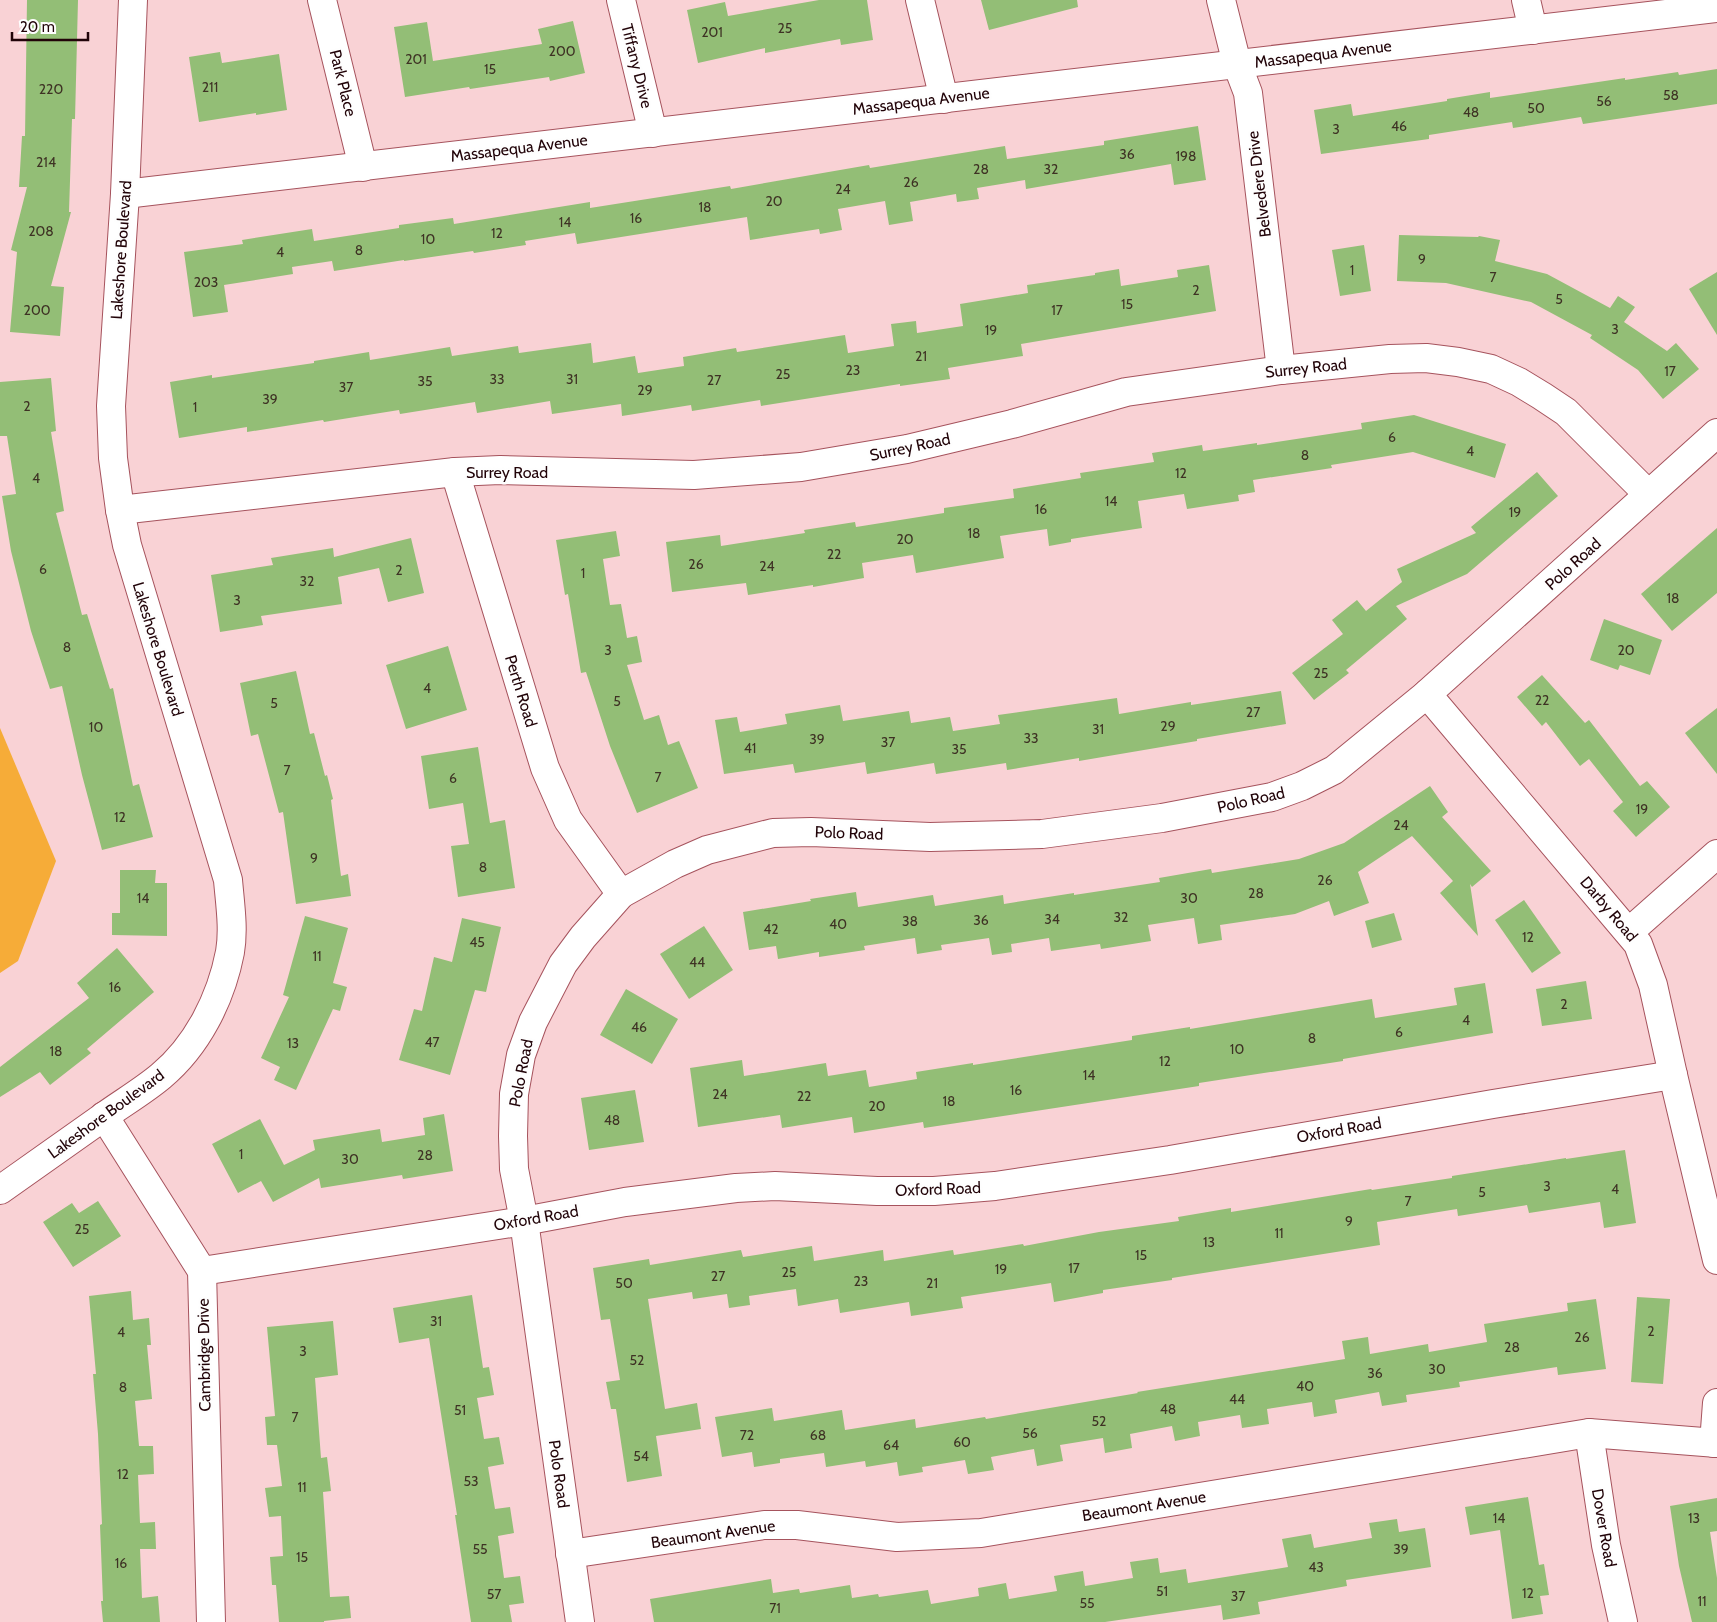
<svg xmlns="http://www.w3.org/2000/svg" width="1717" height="1622" font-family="Cabin,sans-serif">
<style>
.green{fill:#f6ac38}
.building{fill:#93be76}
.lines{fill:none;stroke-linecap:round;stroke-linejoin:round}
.minor-casing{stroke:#a6535d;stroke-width:30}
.minor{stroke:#fff;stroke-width:28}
.labels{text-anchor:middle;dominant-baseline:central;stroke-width:5;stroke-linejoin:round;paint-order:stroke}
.number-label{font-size:14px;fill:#3e3224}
.street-label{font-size:16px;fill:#210308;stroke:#fefefe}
</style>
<rect width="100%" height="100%" fill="#f9d2d5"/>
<!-- green -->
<polygon class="green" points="0,728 56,861 18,961 0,973"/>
<!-- building -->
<g class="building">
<polygon points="27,0 78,0 75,119 72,119 69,212 71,212 51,286 64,287 60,336 10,332 17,252 11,250 27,187 19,187 22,136 25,136"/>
<polygon points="819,0 867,0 873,40 841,45 840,39 765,53 765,48 698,63 687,10 725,2 728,16"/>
<polygon points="981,0 1077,0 1078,7 989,30"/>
<polygon points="573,21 585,73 550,81 549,77 470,89 469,87 405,97 394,27 427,22 433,61 542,44 538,29"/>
<polygon points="220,52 222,63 279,54 287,110 256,115 256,113 199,122 189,57"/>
<polygon points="1717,69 1717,104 1583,124 1581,117 1513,128 1512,122 1429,135 1429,139 1321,154 1314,110 1351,104 1353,116 1447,101 1447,99 1490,92 1490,98 1625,78 1625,80 1678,72 1679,75"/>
<polygon points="1198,126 1206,180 1174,185 1171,164 1026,189 1025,180 977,188 979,199 957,202 956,194 910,202 913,221 889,225 885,201 838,209 842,230 820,234 819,229 750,240 747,217 577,244 575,233 525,241 526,245 474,253 473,251 404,261 404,260 334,271 332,261 292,267 293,274 224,285 228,312 193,317 184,252 243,244 242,240 312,229 314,241 399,228 399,225 453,218 454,224 590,202 590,208 730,186 731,189 869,165 870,168 1005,146 1007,159 1104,145 1104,141"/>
<polygon points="1399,235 1478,237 1479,236 1500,240 1495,261 1547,274 1610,308 1618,296 1635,307 1624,322 1667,351 1676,343 1699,369 1663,399 1638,370 1590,338 1592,335 1531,302 1446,283 1397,281"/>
<polygon points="1364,245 1371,291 1340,296 1332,250"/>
<polygon points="1209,265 1216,311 1021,344 1023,356 948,368 950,379 900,386 900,384 761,406 760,400 692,411 691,405 622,416 621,404 552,414 550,401 477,413 475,402 400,414 399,410 324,422 323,420 247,432 247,427 179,438 170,382 212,375 212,378 314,363 314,361 369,352 370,360 450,347 452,356 518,346 519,353 591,343 593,363 635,356 638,373 684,366 683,357 736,348 737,352 845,335 848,353 894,346 891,324 916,321 917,333 963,326 960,304 1028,293 1027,285 1095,275 1095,273 1119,269 1121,286 1178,277 1177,270"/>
<polygon points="1717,272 1717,335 1689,289"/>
<polygon points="51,378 56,431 51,432 64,511 56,513 82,615 87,614 110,689 113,688 133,786 139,784 153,837 102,850 82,775 62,686 50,689 31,631 11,551 2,496 16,494 7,436 0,436 0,382"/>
<polygon points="1414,415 1506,444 1495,478 1413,452 1331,465 1332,468 1253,480 1255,492 1238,495 1239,501 1187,509 1184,494 1138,501 1142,528 1071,539 1071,542 1049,546 1047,529 1000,536 1004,558 916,573 913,555 862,563 864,578 813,587 813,585 748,595 746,583 672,592 666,542 720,535 721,546 805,533 804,530 855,522 856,527 944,513 944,508 1014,498 1013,489 1081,478 1080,473 1154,462 1152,453 1202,445 1203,451 1257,443 1257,445 1362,429 1361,423"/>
<polygon points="1537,472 1558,496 1467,574 1396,606 1407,619 1346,670 1349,673 1314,700 1292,673 1343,634 1332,620 1357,600 1366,611 1402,582 1397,569 1476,533 1471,527"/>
<polygon points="1717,528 1717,593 1672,631 1641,594"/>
<polygon points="616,531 620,556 603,559 610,605 621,604 627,638 637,636 642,662 627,665 644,720 659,715 668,745 679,741 698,788 637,813 610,746 586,672 581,673 568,594 565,595 556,540"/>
<polygon points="411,538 424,593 388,602 379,568 338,577 342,604 261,616 263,625 220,632 211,575 273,565 271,558 333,548 334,557"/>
<polygon points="1604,619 1662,640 1650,675 1620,665 1618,670 1590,660"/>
<polygon points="448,646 467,710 406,729 386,665"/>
<polygon points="296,671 310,734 314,733 325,776 327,775 333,799 331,800 341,876 348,874 351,896 296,904 283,812 279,813 258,734 251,736 240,683"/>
<polygon points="1542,675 1585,723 1589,720 1640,786 1647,781 1670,807 1636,837 1613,811 1623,802 1589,759 1580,766 1546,722 1542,726 1517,697"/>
<polygon points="1281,691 1286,724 1197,739 1197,741 1079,761 1079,758 1007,770 1006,763 936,774 934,763 867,774 865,762 795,773 793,764 724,774 715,720 737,717 740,732 787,724 785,714 840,705 843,721 909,711 911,723 950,717 953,731 1000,724 998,715 1117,698 1119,714 1191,702 1191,705"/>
<polygon points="1717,708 1717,774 1685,733"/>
<polygon points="478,747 490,823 505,820 515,888 458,897 451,846 469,844 463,803 429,809 421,756"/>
<polygon points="1430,786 1448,812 1442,817 1491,871 1472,887 1470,884 1478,936 1440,893 1453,881 1412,836 1358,872 1369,903 1334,916 1329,901 1295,914 1220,925 1222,940 1198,944 1194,918 1148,925 1151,941 1101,949 1100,944 1051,951 1049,938 1011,944 1012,952 992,955 989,938 941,945 942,950 917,954 915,938 864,946 865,950 819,957 819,952 778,959 776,946 749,950 743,912 811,901 810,899 856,892 858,907 933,895 935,906 1003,895 1004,904 1074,893 1074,895 1160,882 1159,878 1211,869 1212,873 1299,859 1344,843"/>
<polygon points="120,870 156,870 155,883 167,883 167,936 112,935 112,913 120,913"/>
<polygon points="1524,900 1561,953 1532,973 1495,920"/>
<polygon points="1394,913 1402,940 1372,948 1365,921"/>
<polygon points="305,916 348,928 333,983 347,987 340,1011 333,1009 296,1090 274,1080 280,1067 261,1058 289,997 283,995"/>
<polygon points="462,918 501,927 486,992 475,990 450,1075 399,1060 414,1009 422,1011 434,957 452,962"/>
<polygon points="704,926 733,970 689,999 660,954"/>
<polygon points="117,948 154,992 87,1049 91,1053 50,1085 40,1072 0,1097 0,1067 89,998 77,983"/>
<polygon points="1586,981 1592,1019 1542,1026 1536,989"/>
<polygon points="1485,983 1493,1033 1343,1059 1343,1061 1199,1083 1199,1086 924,1128 923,1122 854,1133 852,1117 782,1128 780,1115 698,1127 690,1068 742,1060 744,1076 826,1063 828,1076 866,1070 869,1087 917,1079 916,1072 973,1063 973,1065 1132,1040 1132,1036 1190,1027 1190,1029 1372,999 1375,1018 1457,1005 1454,988"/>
<polygon points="626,989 678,1019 652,1064 600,1035"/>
<polygon points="635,1090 644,1142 589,1150 581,1098"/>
<polygon points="444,1114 453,1171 403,1179 402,1175 321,1188 319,1178 273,1202 261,1181 238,1193 212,1144 260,1119 284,1165 315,1150 313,1140 380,1129 382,1142 425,1135 423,1118"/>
<polygon points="1625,1150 1636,1223 1604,1228 1600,1202 1529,1213 1527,1205 1458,1216 1457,1209 1377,1222 1380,1245 1172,1278 1172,1280 1103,1290 1103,1293 1054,1302 1051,1283 961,1297 963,1308 911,1316 909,1302 840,1313 838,1299 798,1306 796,1289 749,1296 750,1305 729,1308 727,1294 693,1299 692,1292 648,1299 665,1409 697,1403 701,1429 656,1436 662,1476 627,1482 616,1409 611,1409 606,1382 620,1380 610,1319 601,1320 593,1268 649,1259 650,1265 741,1250 743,1257 812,1246 814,1261 883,1250 884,1261 953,1250 954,1255 1023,1244 1024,1246 1099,1232 1179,1221 1178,1217 1231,1208 1231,1212 1371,1189 1372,1190 1452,1178 1452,1176 1566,1158 1566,1159"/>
<polygon points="98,1201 121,1236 73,1267 43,1222 72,1203 79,1213"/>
<polygon points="131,1291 133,1320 149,1318 151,1345 147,1345 152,1399 135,1401 139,1446 153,1446 154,1474 138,1475 140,1523 155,1522 156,1549 140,1549 142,1598 158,1596 160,1622 103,1622 101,1601 103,1601 100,1525 102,1524 98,1434 93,1374 96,1374 89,1296"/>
<polygon points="472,1295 483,1368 489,1367 494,1395 477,1398 484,1439 499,1437 504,1464 488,1467 495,1509 510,1507 514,1533 498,1536 504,1578 520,1576 524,1603 509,1605 512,1622 471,1622 455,1515 457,1515 429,1338 399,1343 393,1308"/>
<polygon points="1637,1297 1670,1299 1663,1384 1631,1382"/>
<polygon points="1596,1299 1606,1369 1558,1375 1557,1367 1459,1382 1460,1387 1406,1395 1407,1402 1382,1406 1379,1392 1335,1400 1337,1413 1314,1417 1312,1402 1267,1409 1269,1424 1242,1428 1240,1415 1198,1422 1200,1436 1175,1441 1172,1426 1130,1434 1132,1448 1105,1453 1103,1438 1060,1445 1063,1461 1037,1466 1034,1449 991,1457 994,1470 968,1474 965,1460 922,1467 923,1472 899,1476 897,1462 866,1467 865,1461 826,1467 824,1453 780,1459 780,1463 754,1467 752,1452 722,1457 715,1417 772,1408 774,1421 842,1410 845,1430 915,1419 916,1428 985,1417 986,1419 1138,1393 1137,1392 1345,1359 1342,1341 1368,1337 1370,1354 1428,1344 1429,1352 1487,1342 1484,1324 1568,1311 1567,1303"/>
<polygon points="333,1321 338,1375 315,1378 321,1458 327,1457 331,1491 323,1492 330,1597 349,1596 351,1618 324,1621 324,1622 279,1622 276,1585 272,1585 270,1557 283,1556 281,1516 269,1517 265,1488 282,1486 277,1445 267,1445 265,1417 275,1416 267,1327"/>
<polygon points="1528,1497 1539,1565 1544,1564 1549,1595 1540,1596 1543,1614 1512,1619 1500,1530 1470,1535 1465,1507"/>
<polygon points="1717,1498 1717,1531 1710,1532 1717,1578 1717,1622 1692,1622 1679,1566 1670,1506"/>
<polygon points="1397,1519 1399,1532 1425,1528 1431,1567 1346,1580 1347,1586 1258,1602 1260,1614 1223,1620 1221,1605 1105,1622 654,1622 650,1599 771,1579 773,1593 799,1589 800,1593 850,1585 852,1598 878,1594 879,1597 928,1590 931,1604 979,1596 978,1588 1006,1583 1009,1599 1057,1591 1054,1576 1083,1571 1085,1586 1133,1578 1130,1562 1158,1558 1160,1573 1186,1569 1188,1583 1288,1567 1282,1539 1311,1534 1314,1548 1372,1538 1369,1523"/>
</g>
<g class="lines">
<defs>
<g id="minor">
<polyline points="322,0 363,167"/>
<polyline points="621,0 653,133"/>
<polyline points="920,0 944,99"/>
<polyline points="1221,0 1237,64 1248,93 1281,370"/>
<polyline points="1526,0 1533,30"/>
<polyline points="125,194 1717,8"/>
<polyline points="455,472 545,768 568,820 621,894"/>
<polyline points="120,510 455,472 500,470 694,475 801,467 907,449 1012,424 1126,392 1281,370 1390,359 1426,358 1458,362 1491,369 1519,382 1542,396 1566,412 1648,494"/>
<polyline points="1427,694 1638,944 1653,985 1673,1075 1717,1260"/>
<polyline points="1629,932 1717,854"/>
<polyline points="104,1116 202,1271 211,1622"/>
<path d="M 0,1190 C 33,1167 66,1143 99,1120 C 119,1105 142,1092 161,1076 C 197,1046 221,999 230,952 C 234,929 230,904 228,880 L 127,545 L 120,510 L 113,458 L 111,406 L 125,194 L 133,0"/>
<polyline points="202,1271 524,1221 625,1202 736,1188 775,1186 877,1191 934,1191 995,1186 1170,1160 1493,1104 1673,1075"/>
<polyline points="1589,1433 1606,1545 1623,1622"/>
<polyline points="1714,1443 1717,1403"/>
<polyline points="570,1554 764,1525 797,1525 897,1537 981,1533 1589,1433 1717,1443"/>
<polyline points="580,1622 524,1221 514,1169 513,1136 514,1094 521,1055 533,1022 563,964 583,937 621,894 675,864 707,850 773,833 811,832 930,837 1042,834 1162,818 1272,797 1302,786 1334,770 1427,694 1717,433"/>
</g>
</defs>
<!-- minor casing -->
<use href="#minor" class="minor-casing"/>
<!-- minor -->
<use href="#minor" class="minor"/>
</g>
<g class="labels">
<!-- number labels -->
<g class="number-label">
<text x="785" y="28">25</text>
<text x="712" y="32">201</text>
<text x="562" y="51">200</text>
<text x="416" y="59">201</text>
<text x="490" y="69">15</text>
<text x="210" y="87">211</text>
<text x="51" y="89">220</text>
<text x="1671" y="95">58</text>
<text x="1604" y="101">56</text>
<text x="1536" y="108">50</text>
<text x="1471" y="112">48</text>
<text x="1399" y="126">46</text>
<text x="1336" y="129">3</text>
<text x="1127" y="154">36</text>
<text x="1186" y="156">198</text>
<text x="46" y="162">214</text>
<text x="981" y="169">28</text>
<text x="1051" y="169">32</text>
<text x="911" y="182">26</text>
<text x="843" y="189">24</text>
<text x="774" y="201">20</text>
<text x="705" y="207">18</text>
<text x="636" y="218">16</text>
<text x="565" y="222">14</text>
<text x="41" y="231">208</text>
<text x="497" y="233">12</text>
<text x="428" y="239">10</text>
<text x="359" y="250">8</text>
<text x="280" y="252">4</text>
<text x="1422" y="259">9</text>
<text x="1352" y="270">1</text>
<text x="1493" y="277">7</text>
<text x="206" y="282">203</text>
<text x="1196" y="290">2</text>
<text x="1559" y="299">5</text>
<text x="1127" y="304">15</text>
<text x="37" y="310">200</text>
<text x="1057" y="310">17</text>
<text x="1615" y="329">3</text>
<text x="991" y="330">19</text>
<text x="921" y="356">21</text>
<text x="853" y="370">23</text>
<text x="1670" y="371">17</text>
<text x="783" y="374">25</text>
<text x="497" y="379">33</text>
<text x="572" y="379">31</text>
<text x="714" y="380">27</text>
<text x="425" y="381">35</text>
<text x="346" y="387">37</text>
<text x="645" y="390">29</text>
<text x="270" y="399">39</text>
<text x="27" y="406">2</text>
<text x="195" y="407">1</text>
<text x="1392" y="437">6</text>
<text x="1470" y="451">4</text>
<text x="1305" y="455">8</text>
<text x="1181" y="473">12</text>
<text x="36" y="478">4</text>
<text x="1111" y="501">14</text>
<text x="1041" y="509">16</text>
<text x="1515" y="512">19</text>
<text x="974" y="533">18</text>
<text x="905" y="539">20</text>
<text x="834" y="554">22</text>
<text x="696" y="564">26</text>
<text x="767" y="566">24</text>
<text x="43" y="569">6</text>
<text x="399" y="570">2</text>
<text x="583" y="573">1</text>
<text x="307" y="581">32</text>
<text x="1673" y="598">18</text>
<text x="237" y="600">3</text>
<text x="67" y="647">8</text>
<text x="608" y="650">3</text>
<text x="1626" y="650">20</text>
<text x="1321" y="673">25</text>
<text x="427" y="688">4</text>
<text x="1542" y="700">22</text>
<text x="617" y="701">5</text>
<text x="274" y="703">5</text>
<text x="1253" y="712">27</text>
<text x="1168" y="726">29</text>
<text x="96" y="727">10</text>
<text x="1098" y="729">31</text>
<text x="1031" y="738">33</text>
<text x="817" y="739">39</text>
<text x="888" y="742">37</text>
<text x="750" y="748">41</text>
<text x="959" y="749">35</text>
<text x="287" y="770">7</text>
<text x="658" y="777">7</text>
<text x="453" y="778">6</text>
<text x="1642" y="809">19</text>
<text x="120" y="817">12</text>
<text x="1401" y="825">24</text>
<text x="314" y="858">9</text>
<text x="483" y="867">8</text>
<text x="1325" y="880">26</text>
<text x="1256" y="893">28</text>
<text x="143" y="898">14</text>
<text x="1189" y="898">30</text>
<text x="1121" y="917">32</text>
<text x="1052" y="919">34</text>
<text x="981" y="920">36</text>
<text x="910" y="921">38</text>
<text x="838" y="924">40</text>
<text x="771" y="929">42</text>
<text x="1528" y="937">12</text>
<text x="477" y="942">45</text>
<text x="317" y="956">11</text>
<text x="697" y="962">44</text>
<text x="115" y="987">16</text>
<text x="1564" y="1004">2</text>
<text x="1466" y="1020">4</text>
<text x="639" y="1027">46</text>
<text x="1399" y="1032">6</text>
<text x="1312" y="1038">8</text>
<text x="432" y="1042">47</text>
<text x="293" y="1043">13</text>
<text x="1237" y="1049">10</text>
<text x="56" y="1051">18</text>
<text x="1165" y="1061">12</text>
<text x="1089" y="1075">14</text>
<text x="1016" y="1090">16</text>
<text x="720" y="1094">24</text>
<text x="804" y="1096">22</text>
<text x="949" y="1101">18</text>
<text x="877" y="1106">20</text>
<text x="612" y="1120">48</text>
<text x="241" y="1154">1</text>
<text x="425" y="1155">28</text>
<text x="350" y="1159">30</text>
<text x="1547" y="1186">3</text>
<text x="1615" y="1189">4</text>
<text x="1482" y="1192">5</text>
<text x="1408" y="1201">7</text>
<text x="1349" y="1221">9</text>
<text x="82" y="1229">25</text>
<text x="1279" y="1233">11</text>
<text x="1209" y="1242">13</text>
<text x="1141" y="1255">15</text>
<text x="1074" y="1268">17</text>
<text x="1001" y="1269">19</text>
<text x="789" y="1272">25</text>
<text x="718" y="1276">27</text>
<text x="861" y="1281">23</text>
<text x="624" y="1283">50</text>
<text x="932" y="1283">21</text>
<text x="436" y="1321">31</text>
<text x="1651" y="1331">2</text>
<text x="121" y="1332">4</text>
<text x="1582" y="1337">26</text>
<text x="1512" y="1347">28</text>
<text x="303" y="1351">3</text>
<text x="637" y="1360">52</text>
<text x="1437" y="1369">30</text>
<text x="1375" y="1373">36</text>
<text x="1305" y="1386">40</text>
<text x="123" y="1387">8</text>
<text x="1237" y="1399">44</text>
<text x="1168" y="1409">48</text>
<text x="460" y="1410">51</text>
<text x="295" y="1417">7</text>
<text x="1099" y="1421">52</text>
<text x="1030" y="1433">56</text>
<text x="747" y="1435">72</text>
<text x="818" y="1435">68</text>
<text x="962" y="1442">60</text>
<text x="891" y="1445">64</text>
<text x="641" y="1456">54</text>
<text x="123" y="1474">12</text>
<text x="471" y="1481">53</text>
<text x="302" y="1487">11</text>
<text x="1499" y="1518">14</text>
<text x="1694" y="1518">13</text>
<text x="480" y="1549">55</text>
<text x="1401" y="1549">39</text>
<text x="302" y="1557">15</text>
<text x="121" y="1563">16</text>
<text x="1316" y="1567">43</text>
<text x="1162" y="1591">51</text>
<text x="1528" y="1593">12</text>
<text x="494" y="1594">57</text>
<text x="1238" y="1596">37</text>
<text x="1702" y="1601">11</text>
<text x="1087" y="1603">55</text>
<text x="775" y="1608">71</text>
</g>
<!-- street labels -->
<g class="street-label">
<text transform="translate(1323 54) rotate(-7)">Massapequa Avenue</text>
<text transform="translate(637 66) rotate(76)">Tiffany Drive</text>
<text transform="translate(343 83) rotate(76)">Park Place</text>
<text transform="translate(921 101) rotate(-7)">Massapequa Avenue</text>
<text transform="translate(519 148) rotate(-7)">Massapequa Avenue</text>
<text transform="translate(1259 184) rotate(-97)">Belvedere Drive</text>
<text transform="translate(121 250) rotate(-86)">Lakeshore Boulevard</text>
<text transform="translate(1306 368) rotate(-6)">Surrey Road</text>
<text transform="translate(910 447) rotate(-12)">Surrey Road</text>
<text x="507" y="472">Surrey Road</text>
<text transform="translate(1573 564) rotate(-42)">Polo Road</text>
<text transform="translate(158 649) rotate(73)">Lakeshore Boulevard</text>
<text transform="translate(521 691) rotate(73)">Perth Road</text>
<text transform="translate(1251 800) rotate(-13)">Polo Road</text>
<text transform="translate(849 833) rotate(2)">Polo Road</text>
<text transform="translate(1609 909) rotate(50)">Darby Road</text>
<text transform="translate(521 1073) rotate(-79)">Polo Road</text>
<text transform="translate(106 1114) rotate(-36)">Lakeshore Boulevard</text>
<text transform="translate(1339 1130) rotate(-10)">Oxford Road</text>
<text transform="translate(938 1189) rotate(-2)">Oxford Road</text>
<text transform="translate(536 1218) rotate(-10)">Oxford Road</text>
<text transform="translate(204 1355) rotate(-91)">Cambridge Drive</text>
<text transform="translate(559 1474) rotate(82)">Polo Road</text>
<text transform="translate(1144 1506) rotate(-9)">Beaumont Avenue</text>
<text transform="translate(1604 1528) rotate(80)">Dover Road</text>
<text transform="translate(713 1534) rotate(-8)">Beaumont Avenue</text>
</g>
</g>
<!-- scale -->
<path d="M12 32v8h76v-8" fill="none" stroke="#210308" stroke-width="2.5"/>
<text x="20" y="32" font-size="15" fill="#210308" stroke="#fefefe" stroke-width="4" paint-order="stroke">20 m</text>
</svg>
